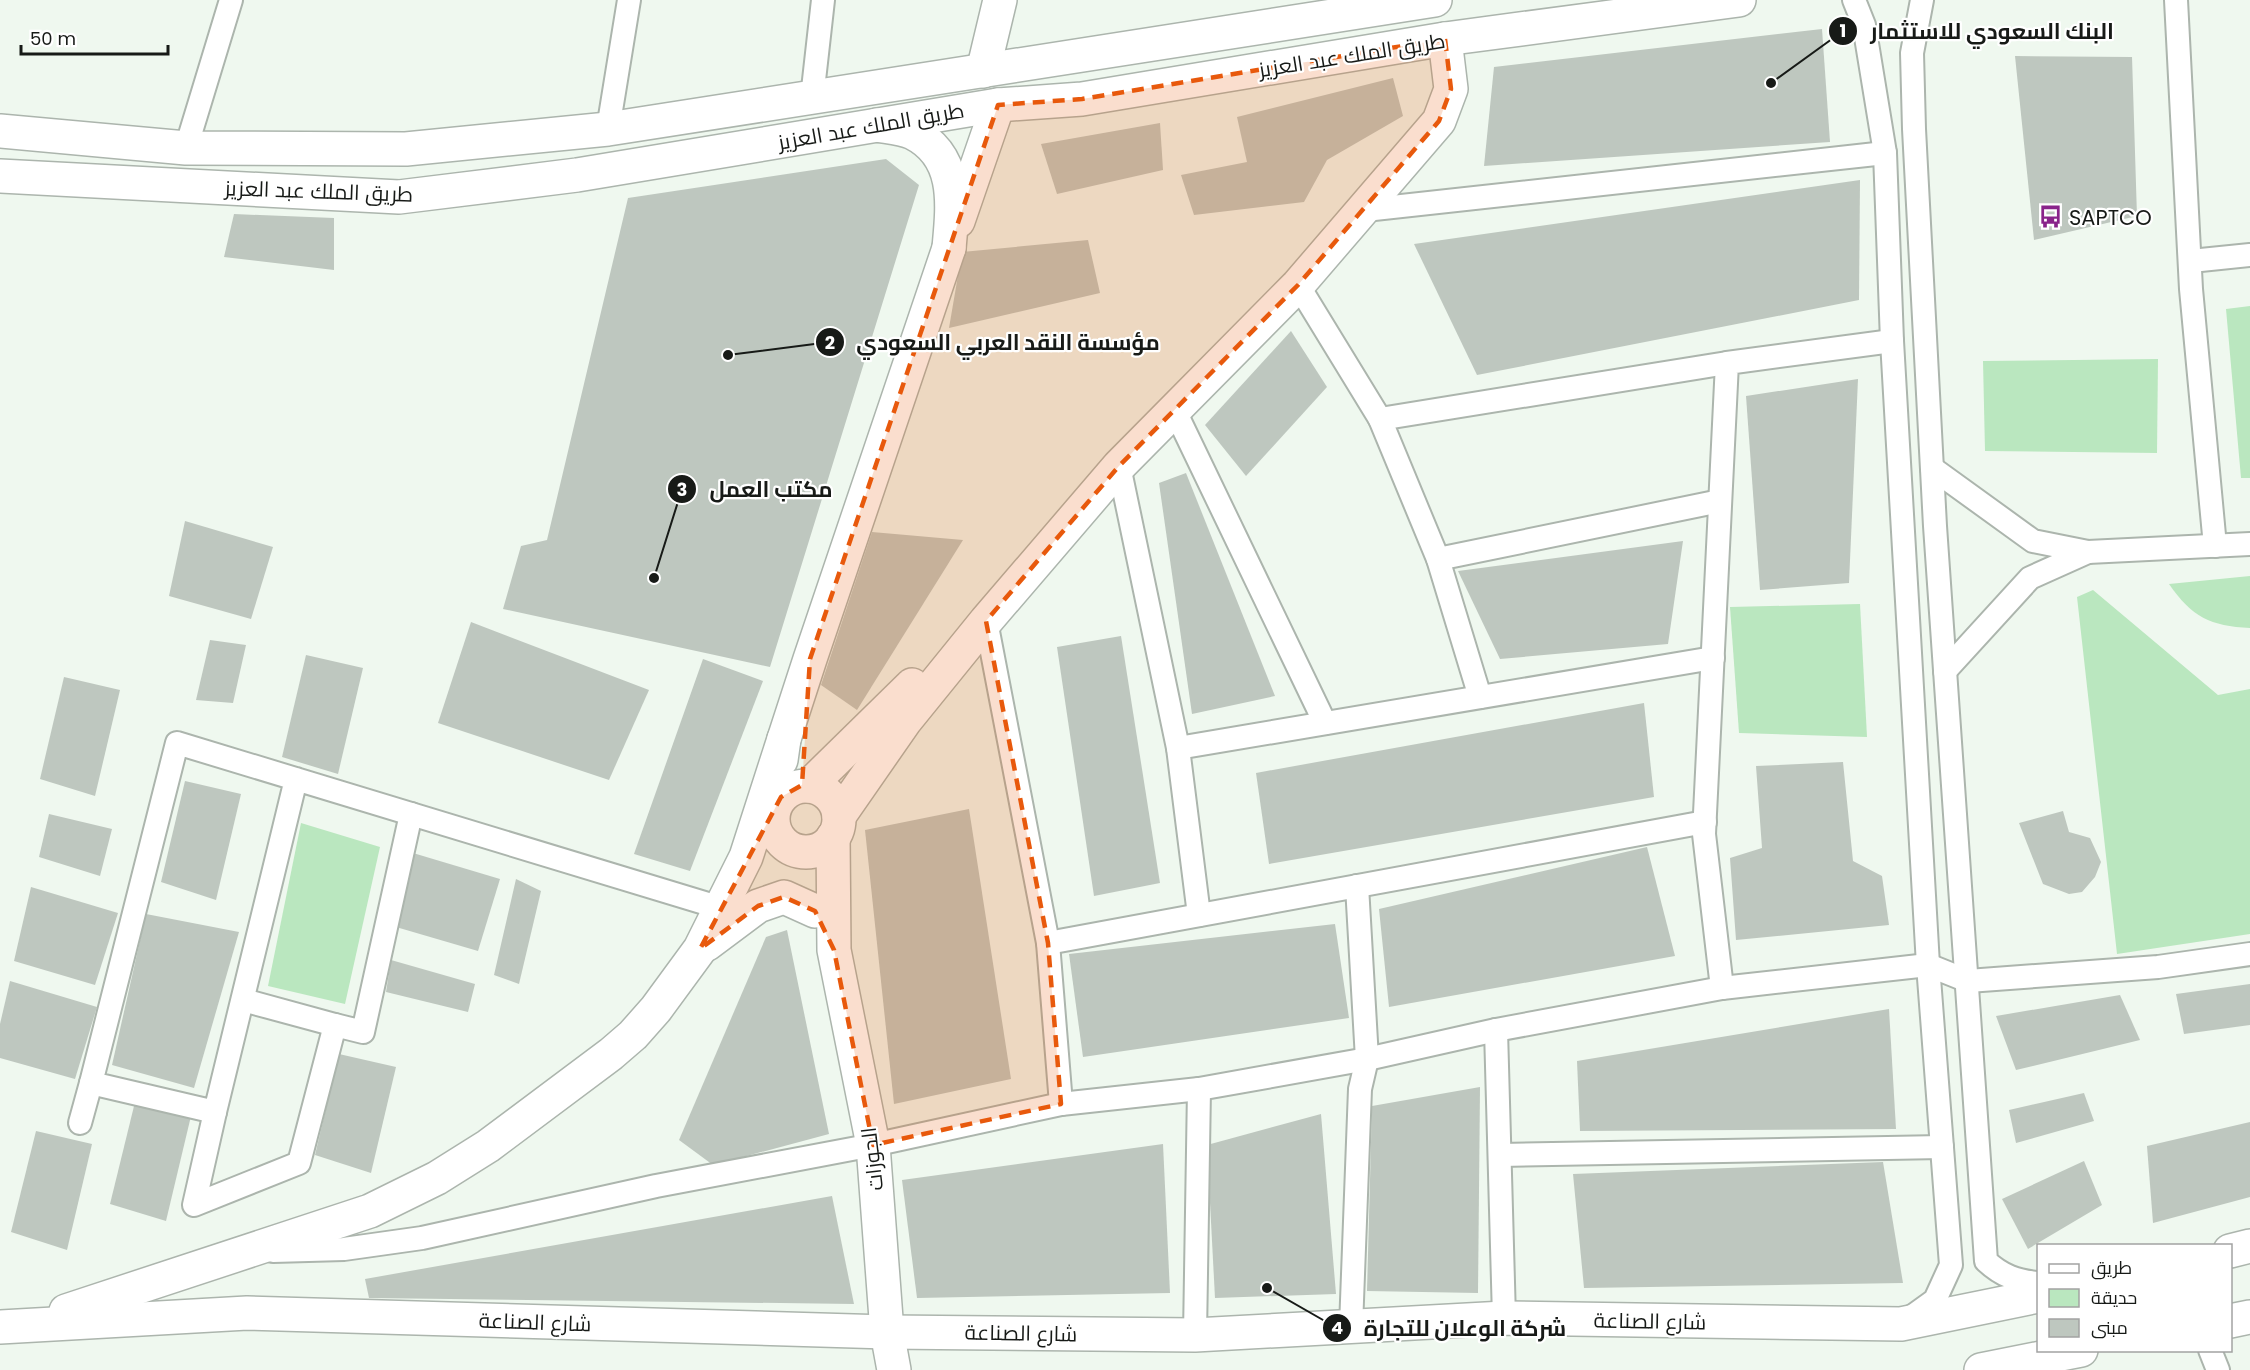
<svg xmlns="http://www.w3.org/2000/svg" width="2250" height="1370" font-family="Poppins,Cairo,sans-serif">
<style>
.green{fill:#bae7bf}
.building{fill:#bec7bf}
.lines{fill:none;stroke-linecap:round;stroke-linejoin:round}
.street-casing{stroke:#acb5ad;stroke-width:26}
.secondary-casing{stroke:#acb5ad;stroke-width:36}
.primary-casing{stroke:#acb5ad;stroke-width:36}
.highway-casing{stroke:#acb5ad;stroke-width:36}
.street{stroke:#fff;stroke-width:22}
.secondary{stroke:#fff;stroke-width:33}
.primary{stroke:#fff;stroke-width:33}
.highway{stroke:#fff;stroke-width:33}
.marked{fill:#e8590c;fill-opacity:0.2;stroke:#e8590c;stroke-width:4.5;stroke-dasharray:12 8;stroke-linejoin:round}
.labels{text-anchor:middle;dominant-baseline:central;stroke-width:4.5;stroke-linejoin:round;paint-order:stroke}
.street-label{font-size:21px;fill:#171a17;stroke:#fff}
.poi-label{font-size:21px;fill:#171a17;stroke:#fff;text-anchor:start}
.leader{fill:none;stroke:#171a17;stroke-width:2}
.callout-dot{fill:#171a17;stroke:#fff;stroke-width:2}
.mark-label{font-size:18px;text-anchor:middle;font-weight:bold;fill:#fff}
.callout-label{font-size:22px;text-anchor:middle;font-weight:bold;fill:#171a17;stroke:#fff;stroke-width:4.5;stroke-linejoin:round;paint-order:stroke}
</style>
<rect width="100%" height="100%" fill="#eff8ef"/>
<!-- green -->
<g class="green">
<polygon points="2250,306 2250,478 2241,478 2226,309"/>
<polygon points="2158,359 2157,453 1985,451 1983,361"/>
<path d="M 2250,576 L 2250,628 C 2210,626 2192,617 2169,584 Z"/>
<polygon points="2093,590 2218,695 2250,689 2250,934 2117,954 2077,597"/>
<polygon points="1860,604 1867,737 1739,733 1730,607"/>
<polygon points="301,823 380,847 345,1004 268,986"/>
</g>
<!-- building -->
<g class="building">
<polygon points="1822,29 1830,142 1484,166 1494,67"/>
<polygon points="2015,56 2132,57 2137,216 2034,240"/>
<polygon points="1393,78 1403,116 1327,160 1304,202 1194,215 1181,175 1247,162 1237,117"/>
<polygon points="1160,123 1163,170 1057,194 1041,144"/>
<polygon points="886,159 919,185 770,667 503,609 521,546 547,540 628,198"/>
<polygon points="1860,180 1859,300 1477,375 1414,244"/>
<polygon points="234,214 334,218 334,270 224,257"/>
<polygon points="1088,240 1100,293 949,328 962,252"/>
<polygon points="1291,331 1327,387 1246,476 1205,425"/>
<polygon points="1858,379 1849,583 1760,590 1746,396"/>
<polygon points="1186,473 1275,696 1192,714 1159,483"/>
<polygon points="185,521 273,547 251,619 169,596"/>
<polygon points="872,532 963,540 857,710 821,685"/>
<polygon points="1683,541 1668,644 1500,659 1458,571"/>
<polygon points="471,622 649,690 609,780 438,723"/>
<polygon points="1121,636 1160,883 1094,896 1057,647"/>
<polygon points="210,640 246,645 233,703 196,700"/>
<polygon points="306,655 363,668 338,774 282,757"/>
<polygon points="703,659 763,681 690,871 634,854"/>
<polygon points="64,677 120,690 95,796 40,779"/>
<polygon points="1644,703 1654,797 1269,864 1256,773"/>
<polygon points="1843,762 1853,861 1882,876 1889,925 1736,940 1730,858 1762,848 1756,766"/>
<polygon points="185,781 241,794 216,900 161,882"/>
<polygon points="969,809 1011,1079 894,1104 865,830"/>
<polygon points="2063,811 2069,832 2090,838 2101,862 2095,877 2082,892 2069,894 2043,884 2019,823"/>
<polygon points="49,814 112,829 100,876 39,857"/>
<polygon points="1647,847 1675,956 1389,1007 1379,909"/>
<polygon points="413,853 500,879 478,951 396,927"/>
<polygon points="516,879 541,891 519,984 494,975"/>
<polygon points="31,887 118,913 95,985 14,961"/>
<polygon points="146,914 239,932 194,1088 112,1065"/>
<polygon points="1335,924 1349,1018 1083,1057 1069,954"/>
<polygon points="787,930 829,1134 713,1165 679,1140 766,937"/>
<polygon points="391,960 475,984 468,1012 386,992"/>
<polygon points="10,981 97,1007 75,1079 0,1058 0,1024"/>
<polygon points="2250,984 2250,1025 2184,1034 2176,994"/>
<polygon points="2120,995 2140,1040 2016,1070 1996,1016"/>
<polygon points="1889,1009 1896,1129 1580,1131 1577,1061"/>
<polygon points="339,1054 396,1067 371,1173 315,1155"/>
<polygon points="1480,1087 1478,1293 1367,1291 1372,1106"/>
<polygon points="2084,1093 2094,1121 2016,1143 2009,1110"/>
<polygon points="135,1102 191,1116 166,1221 110,1204"/>
<polygon points="1321,1114 1336,1294 1215,1298 1207,1145"/>
<polygon points="2250,1122 2250,1197 2153,1223 2147,1146"/>
<polygon points="36,1131 92,1144 67,1250 11,1232"/>
<polygon points="1163,1144 1170,1293 917,1298 902,1180"/>
<polygon points="2084,1161 2102,1205 2028,1249 2002,1199"/>
<polygon points="1883,1162 1903,1283 1584,1288 1573,1174"/>
<polygon points="832,1196 854,1304 369,1298 365,1279"/>
</g>
<g class="lines">
<defs>
<g id="street">
<polyline points="1854,0 1864,25 1885,153 1892,341 1928,965 1951,1265 1935,1300 1910,1318"/>
<path d="M 1922,0 L 1912,53 L 1914,129 L 1935,526 L 1986,1261 C 2002,1276 2017,1281 2038,1283"/>
<polyline points="2176,0 2191,289 2215,546"/>
<polyline points="812,98 823,0"/>
<polyline points="608,129 629,0"/>
<polyline points="186,148 231,0"/>
<polyline points="1365,210 1885,153"/>
<polyline points="2191,261 2250,255"/>
<polyline points="1298,285 1380,419 1438,559 1480,697"/>
<polyline points="1174,409 1325,723"/>
<polyline points="1380,419 1727,363"/>
<polyline points="1119,466 1178,748 1199,915"/>
<polyline points="1932,468 2033,541 2088,552 2250,544"/>
<polyline points="1438,559 1720,501"/>
<polyline points="986,621 1048,943 1061,1104"/>
<polyline points="1945,671 2030,578 2088,552"/>
<polyline points="1178,748 1713,658"/>
<path d="M 296,779 L 215,1112 L 91,1083 L 177,743 C 359,798 540,853 721,908"/>
<polyline points="1048,943 1705,822"/>
<polyline points="1722,988 1704,834 1727,363 1892,341"/>
<polyline points="335,1025 363,1032 411,814"/>
<polyline points="1496,1030 1504,1318"/>
<polyline points="215,1112 194,1205 299,1163 335,1025 243,1000"/>
<polyline points="80,1123 91,1083"/>
<polyline points="1500,1155 1942,1147"/>
<polyline points="273,1251 344,1249 422,1238 656,1186 873,1145 1061,1104 1199,1089 1367,1059 1496,1030 1722,988 1928,965 1968,981 2158,967 2250,954"/>
<polyline points="1351,1327 1360,1089 1367,1059 1357,886"/>
<polyline points="1195,1335 1199,1089"/>
<polyline points="2210,1350 2218,1370"/>
</g>
<g id="secondary">
<polyline points="983,71 1000,0"/>
<polyline points="781,760 784,739 810,659 949,248"/>
<polyline points="809,786 912,685"/>
<circle cx="806" cy="819" r="33"/>
<polyline points="839,816 905,721 986,621 1119,466 1298,285 1439,121 1451,89 1445,39"/>
<polyline points="833,837 834,950 873,1145 887,1332 894,1370"/>
<polyline points="707,944 758,906 784,897 815,911"/>
<polyline points="2230,1251 2250,1246"/>
<polyline points="66,1311 370,1211 437,1178 488,1146 611,1054 633,1035 656,1009 700,949 746,857 784,739"/>
<polyline points="2230,1321 2250,1317"/>
<polyline points="0,1327 247,1313 887,1332 1195,1335 1504,1318 1901,1324 2038,1296"/>
<polyline points="1981,1370 2081,1350"/>
</g>
<g id="primary">
<path d="M 877,125 C 888,127 903,128 913,133 C 959,156 953,205 949,248"/>
<polyline points="958,221 998,105"/>
</g>
<g id="highway">
<polyline points="0,131 186,148 406,149 608,129 1435,0"/>
<polyline points="0,176 399,197 577,175 998,105 1082,99 1445,39 1739,0"/>
</g>
</defs>
<!-- street casing -->
<use href="#street" class="street-casing"/>
<!-- secondary casing -->
<use href="#secondary" class="secondary-casing"/>
<!-- primary casing -->
<use href="#primary" class="primary-casing"/>
<!-- highway casing -->
<use href="#highway" class="highway-casing"/>
<!-- street -->
<use href="#street" class="street"/>
<!-- secondary -->
<use href="#secondary" class="secondary"/>
<!-- primary -->
<use href="#primary" class="primary"/>
<!-- highway -->
<use href="#highway" class="highway"/>
</g>
<!-- marked area -->
<path class="marked" d="M 1445,39 L 1451,89 L 1439,121 L 1298,285 L 1119,466 L 986,621 L 1048,943 L 1061,1104 L 873,1145 L 834,950 L 815,911 L 784,897 L 758,906 L 700,949 L 781,797 L 802,785 L 810,659 L 998,105 L 1082,99 Z"/>
<!-- icons -->
<defs>
<symbol id="bus-bare" viewBox="-9 -9 18 18"><path d="M-5-6H5V4H4V6H2V4H-2V6H-4V4H-5ZM-3.5-4V0h7V-4ZM-3.5 1.2v1.5H-2V1.2ZM2 1.2v1.5H3.5V1.2Z" fill="#89238a" stroke="#fff" stroke-width="2.5" paint-order="stroke"/></symbol>
</defs>
<g fill-rule="evenodd">
<use href="#bus-bare" x="2034" y="200" width="33" height="33"/>
</g>
<g class="labels">
<!-- street labels -->
<g class="street-label">
<text transform="translate(1352 55) rotate(-9)">طريق الملك عبد العزيز</text>
<text transform="translate(871 126) rotate(-10)">طريق الملك عبد العزيز</text>
<text transform="translate(319 191) rotate(2)">طريق الملك عبد العزيز</text>
<text transform="translate(872 1159) rotate(-97)">الجوزات</text>
<text transform="translate(1650 1321) rotate(1)">شارع الصناعة</text>
<text transform="translate(535 1322) rotate(2)">شارع الصناعة</text>
<text transform="translate(1021 1333) rotate(1)">شارع الصناعة</text>
</g>
<!-- poi labels -->
<g class="poi-label">
<text x="2069" y="217">SAPTCO</text>
</g>
</g>
<!-- callouts -->
<path class="leader" d="M1771 83L1843 31M728 355L830 342M654 578L682 489M1267 1288L1337 1328"/>
<g class="callout-dot">
<circle cx="1771" cy="83" r="6"/>
<circle cx="728" cy="355" r="6"/>
<circle cx="654" cy="578" r="6"/>
<circle cx="1267" cy="1288" r="6"/>
<circle cx="1843" cy="31" r="15"/>
<circle cx="830" cy="342" r="15"/>
<circle cx="682" cy="489" r="15"/>
<circle cx="1337" cy="1328" r="15"/>
</g>
<g class="mark-label">
<text x="1843" y="37">1</text>
<text x="830" y="349">2</text>
<text x="682" y="496">3</text>
<text x="1337" y="1334">4</text>
</g>
<g class="callout-label">
<text x="1992" y="39">البنك السعودي للاستثمار</text>
<text x="1008" y="350">مؤسسة النقد العربي السعودي</text>
<text x="771" y="497">مكتب العمل</text>
<text x="1465" y="1336">شركة الوعلان للتجارة</text>
</g>
<!-- legend -->
<rect x="2037" y="1244" width="195" height="108" fill="#ffffff" stroke="#a2a3a2" stroke-width="1.5"/>
<rect x="2049" y="1264" width="30" height="9" fill="#ffffff" stroke="#a2a3a2" stroke-width="1.5"/>
<text x="2091" y="1274" font-size="18" fill="#171a17">طريق</text>
<rect x="2049" y="1289" width="30" height="18" fill="#bae7bf" stroke="#a2a3a2" stroke-width="1.5"/>
<text x="2091" y="1304" font-size="18" fill="#171a17">حديقة</text>
<rect x="2049" y="1319" width="30" height="18" fill="#bec7bf" stroke="#a2a3a2" stroke-width="1.5"/>
<text x="2091" y="1334" font-size="18" fill="#171a17">مبنى</text>
<!-- scale -->
<path d="M21 45v9h147v-9" fill="none" stroke="#171a17" stroke-width="3"/>
<text x="30" y="45" font-size="18" fill="#171a17" stroke="#ffffff" stroke-width="4.5" paint-order="stroke">50 m</text>
</svg>
